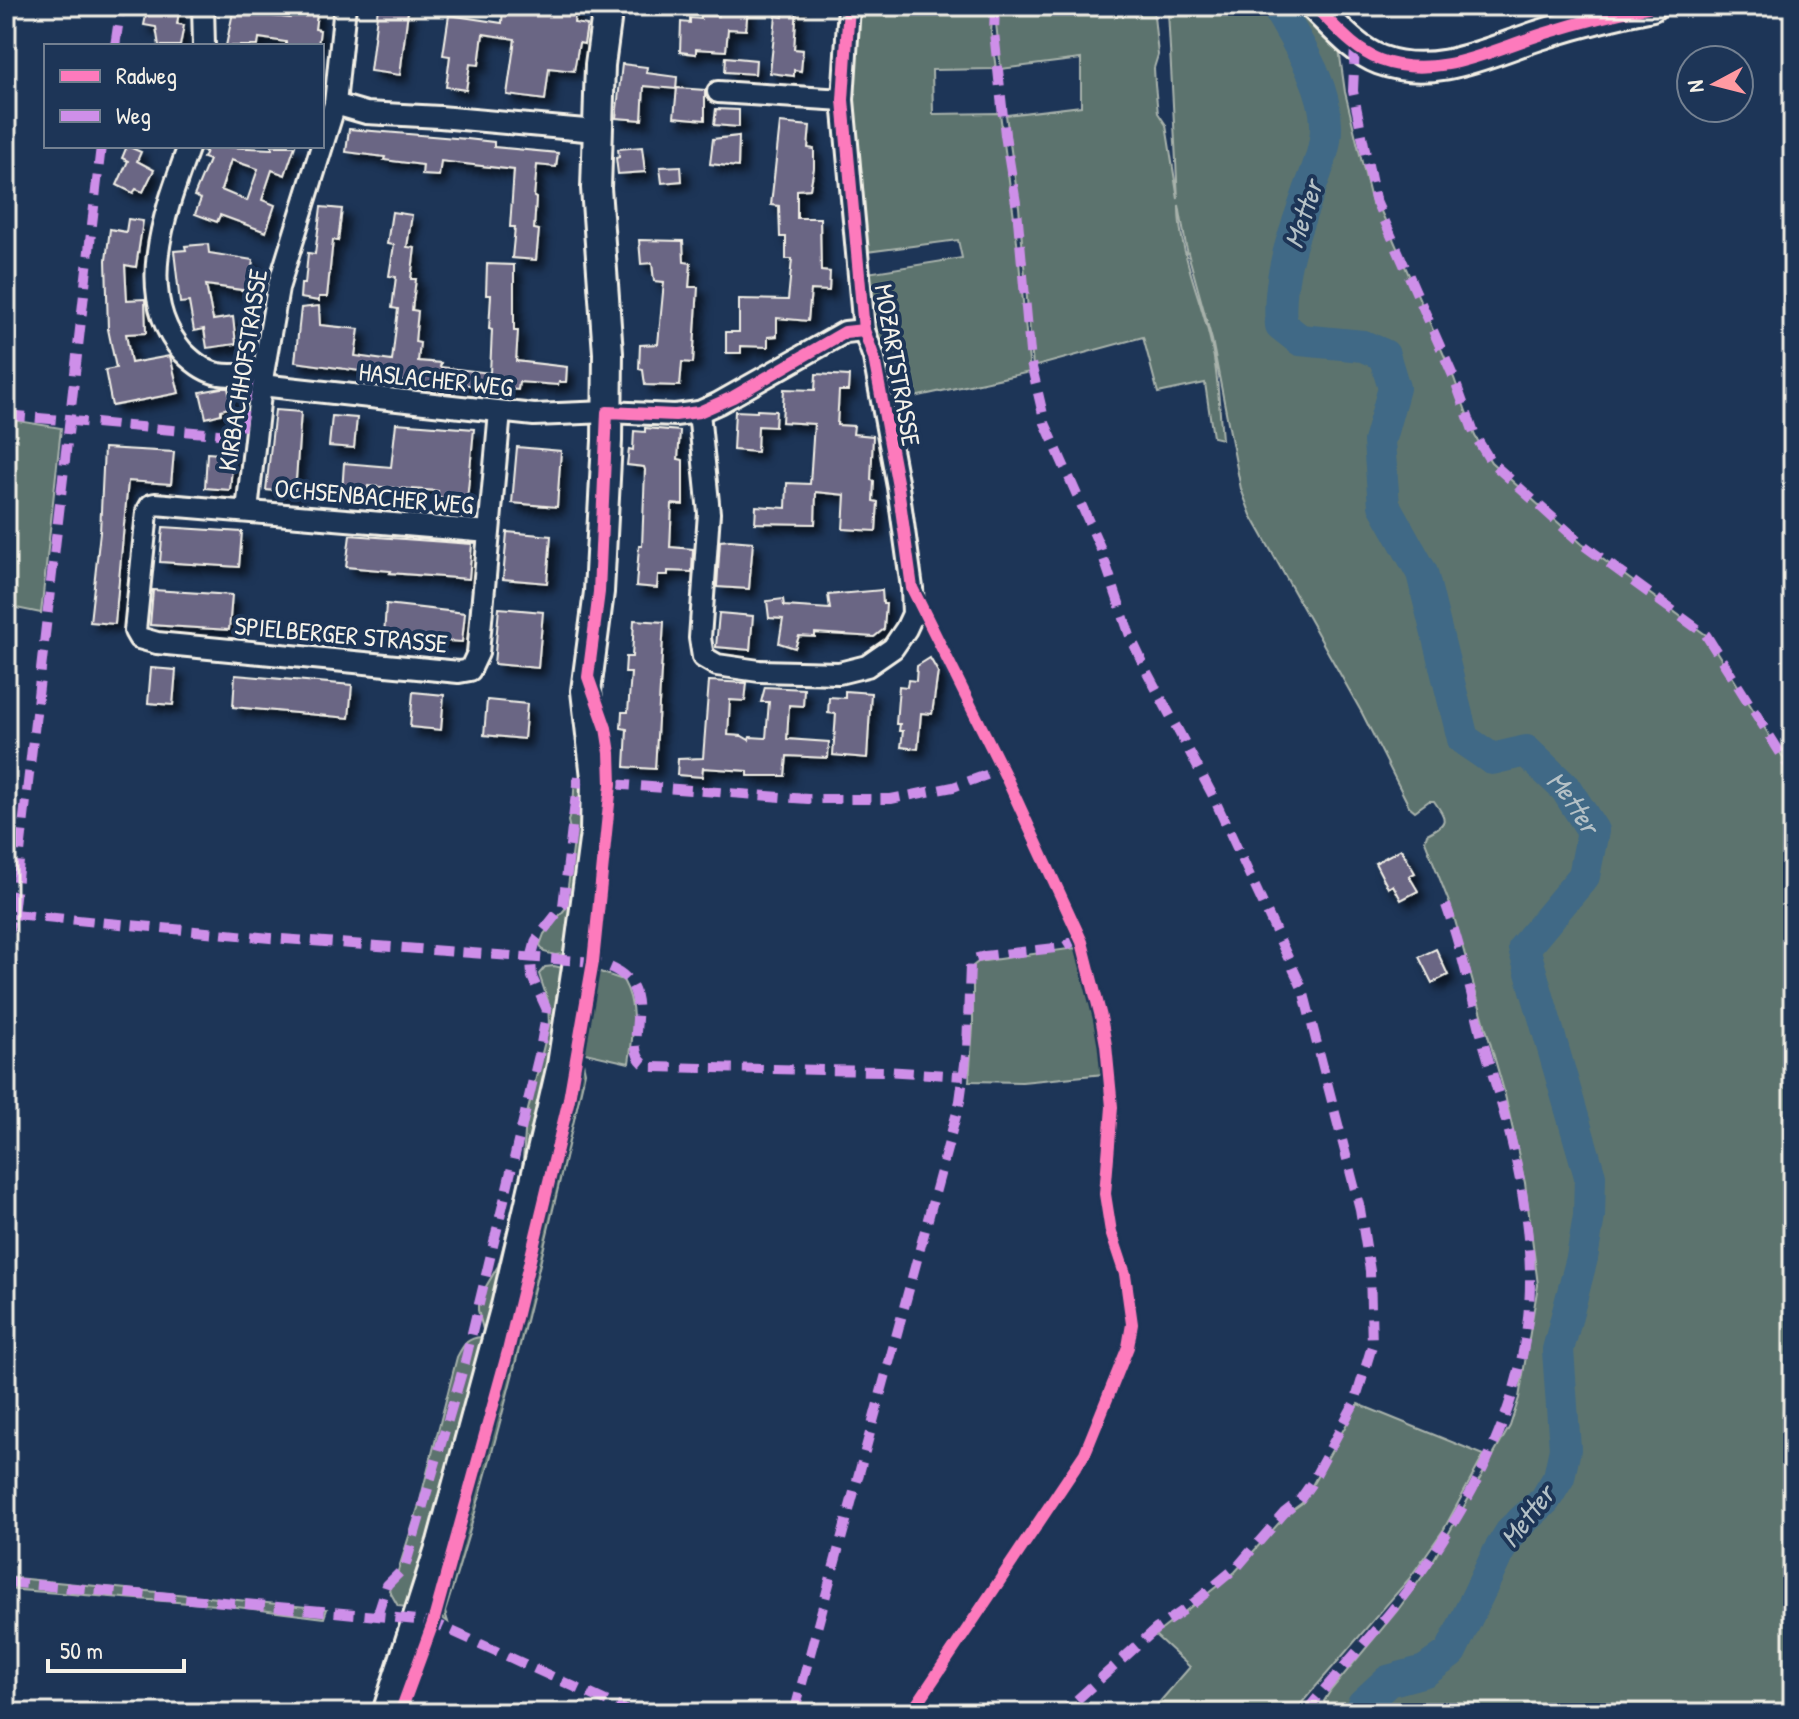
<svg xmlns="http://www.w3.org/2000/svg" width="1799" height="1719" font-family="'Patrick Hand',sans-serif">
<style>
.green{fill:#5c736e;stroke:#a8b2ab;stroke-width:2}
.lines{fill:none;stroke-linecap:round;stroke-linejoin:round}
.river{stroke:#3f6986;stroke-width:32}
.building{fill:#6b6684;stroke:#f4f1e8;stroke-width:2;fill-rule:evenodd;filter:url(#shadow)}
.street-casing{stroke:#f4f1e8;stroke-width:26}
.secondary-casing{stroke:#f4f1e8;stroke-width:34}
.street{stroke:#1d3557;stroke-width:20}
.secondary{stroke:#1d3557;stroke-width:28}
.quiet{stroke:#ce8fe9;stroke-width:10;stroke-dasharray:20 10;stroke-linecap:butt}
.cycleway-casing{stroke:#1d3557;stroke-width:17}
.cycleway{stroke:#fd7abc;stroke-width:12}
.labels{text-anchor:middle;dominant-baseline:central;stroke-width:8;stroke-linejoin:round;paint-order:stroke}
.street-label{font-size:26px;fill:#f4f1e8;stroke:#1d3557}
.water-label{font-size:28px;font-style:italic;fill:#b5c1c6;stroke:#1d3557}
</style>
<defs>
<filter id="shadow"><feDropShadow dx="7" dy="7" stdDeviation="4" flood-color="#0009"/></filter>
</defs>
<rect width="100%" height="100%" fill="#1d3557"/>
<filter id="ink" filterUnits="userSpaceOnUse"><feTurbulence type="fractalNoise" baseFrequency=".0125" numOctaves="2"/><feDisplacementMap in="SourceGraphic" scale="16" xChannelSelector="R" yChannelSelector="G"/><feConvolveMatrix kernelMatrix="1 2 1 2 8 2 1 2 1" color-interpolation-filters="sRGB"/></filter>
<g filter="url(#ink)">
<!-- green -->
<g class="green">
<polygon points="856,6 993,6 991,33 996,69 932,70 933,114 1000,113 1016,232 1030,372 891,402 869,325 867,273 962,258 958,240 866,252 853,117 852,71"/>
<path d="M 998,6 L 1153,6 L 1158,55 L 1154,68 L 1155,85 L 1158,113 L 1166,125 L 1178,199 L 1168,11 L 1175,6 L 1308,6 L 1339,49 L 1345,92 L 1372,204 L 1377,202 L 1454,378 L 1475,436 L 1491,462 L 1582,544 L 1706,635 L 1793,773 L 1793,1713 L 1329,1713 L 1324,1701 L 1331,1690 L 1397,1611 L 1430,1566 L 1510,1426 L 1519,1398 L 1538,1285 L 1525,1183 L 1504,1091 L 1452,910 L 1425,841 L 1427,834 C 1449,823 1447,820 1434,801 L 1429,801 L 1415,811 L 1409,806 L 1362,713 L 1251,515 L 1241,489 L 1212,340 L 1186,246 L 1179,205 C 1178,248 1200,296 1210,339 C 1218,371 1219,405 1222,439 L 1213,437 L 1205,383 L 1158,393 L 1143,337 L 1033,367 L 1019,207 L 1006,115 L 1081,106 L 1081,59 L 1001,69 L 996,23 Z"/>
<polygon points="6,419 61,428 41,613 6,606"/>
<polygon points="575,777 587,777 568,950 564,954 555,955 544,952 540,945 544,934 565,909 575,834 570,830 568,821 573,806"/>
<path d="M 1075,948 C 1091,963 1101,1049 1104,1074 L 1022,1082 L 969,1081 L 973,1027 L 973,966 L 978,962 Z"/>
<path d="M 554,966 L 563,968 L 565,974 L 563,1002 L 520,1206 L 429,1553 L 407,1607 L 398,1606 L 389,1590 L 398,1571 L 418,1508 L 457,1357 C 464,1344 467,1338 482,1337 L 484,1333 L 478,1310 L 478,1300 L 498,1266 L 514,1205 L 523,1161 L 526,1118 L 549,1025 L 548,1001 L 539,974 L 545,967 Z"/>
<path d="M 600,972 L 623,980 C 638,1006 633,1035 629,1063 L 581,1052 L 585,1072 L 582,1086 C 541,1262 500,1439 445,1612 L 448,1622 L 441,1617 L 439,1610 L 527,1290 L 579,1061 L 594,977 Z"/>
<polygon points="1358,1404 1484,1455 1444,1529 1409,1579 1293,1713 1150,1713 1190,1667 1155,1635 1235,1572 1287,1514 1302,1503"/>
<polygon points="6,1577 327,1609 324,1618 229,1606 6,1589"/>
</g>
<g class="lines">
<!-- river -->
<path class="river" id="s1" d="M 1277,6 C 1296,42 1325,82 1326,124 C 1327,150 1314,176 1306,200 C 1291,240 1277,283 1281,325 L 1300,340 L 1363,346 L 1384,355 L 1394,388 L 1379,442 L 1384,505 L 1422,573 L 1463,739 L 1492,759 L 1526,751 L 1566,789 L 1593,831 L 1584,876 L 1524,948 L 1590,1176 L 1589,1216 L 1582,1258 L 1558,1350 L 1565,1449 L 1559,1477 L 1545,1500 L 1512,1530 L 1499,1551 L 1450,1653 L 1425,1671 L 1388,1681 L 1363,1704 L 1359,1713"/>
</g>
<!-- building -->
<g class="building">
<polygon points="148,6 180,6 177,24 184,25 180,46 159,46 156,27 144,25"/>
<polygon points="291,6 318,6 315,29 320,30 318,46 286,46 286,42 259,38 258,46 226,46 233,12 290,18"/>
<polygon points="503,6 576,6 574,23 587,25 584,44 579,43 574,71 549,68 545,100 507,95 515,39 483,34 479,65 470,64 466,90 446,87 450,56 443,55 449,15 502,23"/>
<polygon points="718,6 748,6 746,30 728,29 726,51 696,49 696,54 680,52 681,22 690,23 690,18 701,19 701,15 718,16"/>
<polygon points="784,6 797,6 794,49 803,50 801,71 794,70 794,76 770,73 776,16 783,17"/>
<polygon points="378,7 408,11 400,75 370,71"/>
<polygon points="726,57 756,60 755,74 725,72"/>
<polygon points="622,64 647,67 646,73 677,77 676,89 644,86 642,120 616,118"/>
<polygon points="677,88 705,90 705,120 674,117"/>
<polygon points="716,109 739,110 739,127 714,125"/>
<polygon points="780,123 810,126 808,148 814,149 814,168 810,189 797,190 797,218 820,218 821,271 830,272 829,291 811,290 808,321 777,318 777,336 768,337 768,347 741,346 741,353 726,353 726,332 739,332 739,299 788,300 792,259 786,259 786,237 780,237 779,206 771,205"/>
<polygon points="349,129 467,139 494,142 494,147 558,153 556,167 537,165 534,197 536,198 534,229 539,230 536,260 512,258 515,227 510,227 514,170 441,161 439,176 422,175 423,165 384,160 385,157 346,152"/>
<polygon points="739,136 738,167 710,164 713,139"/>
<polygon points="127,146 141,152 137,161 154,170 143,192 136,189 133,193 117,185 128,161 122,158"/>
<path d="M 202,146 L 272,149 L 272,146 L 295,146 L 285,175 L 272,170 L 262,200 L 275,205 L 266,232 L 220,215 L 217,222 L 195,214 L 201,199 L 194,196 L 209,160 L 203,158 L 206,151 L 201,150 ZM 231,160 L 258,169 L 247,201 L 221,190 Z"/>
<polygon points="642,147 645,172 618,174 616,158 619,157 618,149"/>
<polygon points="681,166 682,181 662,183 660,167"/>
<polygon points="321,207 342,209 338,241 333,240 327,297 319,297 319,301 300,298 301,284 305,284 308,253 315,254"/>
<polygon points="392,212 412,215 407,247 415,248 411,279 416,279 412,310 418,311 415,342 420,343 418,361 441,363 440,367 490,373 492,330 489,329 491,295 486,295 487,264 514,265 514,331 518,331 516,361 567,367 566,382 559,382 558,385 519,382 518,390 439,382 438,385 395,381 396,376 295,362 301,308 319,306 320,325 359,329 355,356 392,361 398,309 392,308 396,277 389,276 394,245 387,244"/>
<polygon points="128,219 143,221 136,267 125,265 127,300 145,299 146,333 126,334 131,363 170,356 179,393 112,406 105,370 116,368 108,329 106,260 110,229 126,232"/>
<polygon points="639,240 683,241 684,262 691,263 689,287 698,287 693,363 682,362 680,386 645,385 643,370 639,369 640,345 658,344 664,282 654,281 652,263 641,264"/>
<polygon points="208,244 209,253 253,260 249,291 206,285 213,320 233,317 236,344 207,348 204,329 194,331 189,302 180,303 174,251 186,250 185,246"/>
<polygon points="816,374 849,376 848,391 839,391 837,425 854,426 853,434 873,436 871,480 874,481 873,501 878,502 876,531 843,529 845,495 816,492 815,524 755,523 756,506 786,508 787,483 810,484 814,424 782,422 784,389 815,390"/>
<polygon points="222,388 228,388 232,407 221,410 221,414 206,418 200,392"/>
<polygon points="275,410 301,412 295,493 266,490"/>
<polygon points="757,410 776,411 775,427 758,426 757,452 733,450 735,411 757,412"/>
<polygon points="332,416 357,418 354,448 329,446"/>
<polygon points="396,423 474,429 467,500 437,497 438,491 368,486 367,495 342,493 344,463 391,467"/>
<polygon points="645,428 680,431 678,459 683,460 683,505 672,504 670,547 693,549 692,572 668,571 668,575 658,575 657,588 636,586 639,546 642,546 645,470 644,467 627,465 629,449 633,450 634,431 645,432"/>
<polygon points="517,447 561,451 557,507 512,503"/>
<polygon points="104,448 174,452 171,484 128,481 115,624 90,622 100,532"/>
<polygon points="207,453 233,455 230,490 205,488"/>
<polygon points="163,527 242,532 239,567 160,562"/>
<polygon points="507,532 551,536 547,583 503,579"/>
<polygon points="350,535 472,544 469,579 390,573 391,571 346,567"/>
<polygon points="730,540 753,542 749,589 717,587 720,541"/>
<polygon points="153,590 232,595 229,630 150,625"/>
<polygon points="882,590 883,604 886,604 884,629 874,637 815,633 815,637 799,636 795,648 779,643 783,619 769,618 767,601 783,599 784,606 830,609 828,595"/>
<polygon points="386,604 465,613 462,642 384,637"/>
<polygon points="499,608 543,612 538,668 494,664"/>
<polygon points="719,613 753,616 750,650 716,647"/>
<polygon points="634,620 664,622 655,769 625,767 627,729 621,728 622,712 628,712 631,673 625,673 626,657 632,657"/>
<polygon points="930,658 938,672 932,714 921,713 918,749 901,747 903,731 899,731 900,724 896,724 899,686 907,687 908,680 916,681 917,666"/>
<polygon points="151,668 176,670 173,705 148,703"/>
<polygon points="235,675 352,685 349,718 233,707"/>
<polygon points="709,681 747,683 745,701 730,700 728,735 742,736 749,740 750,737 766,738 769,702 761,702 765,687 804,689 803,706 789,705 787,739 829,742 828,758 787,756 785,776 748,776 748,771 703,768 702,777 677,775 678,759 703,758"/>
<polygon points="845,691 871,693 867,758 833,755 836,714 828,713 829,697 845,698"/>
<polygon points="413,692 444,695 441,730 410,727"/>
<polygon points="487,700 527,704 524,739 484,735"/>
<polygon points="1401,849 1415,873 1409,876 1418,891 1401,900 1393,885 1388,888 1375,863"/>
<polygon points="1436,949 1448,975 1432,983 1419,957"/>
</g>
<g class="lines">
<defs>
<g id="street">
<polyline points="203,6 204,46"/>
<polyline points="718,92 843,100"/>
<polyline points="335,104 366,113 440,117 596,131"/>
<path d="M 189,146 C 166,209 132,294 183,352 C 193,362 205,372 219,374 C 234,377 248,373 263,373"/>
<polyline points="261,385 534,415 607,412 675,415 699,412 719,403 845,332 864,330"/>
<polyline points="699,412 709,513 700,638 703,657 717,665 759,671 839,673 867,666 893,648 906,629 913,614 912,588 898,487 874,358 864,330 843,100 849,6"/>
<polyline points="247,511 261,385 278,288 335,104 345,6"/>
<polyline points="489,532 155,504 151,505 147,512 135,631 139,638 157,643 459,672 470,670 478,653 500,412"/>
</g>
<g id="secondary">
<path d="M 1314,6 C 1334,25 1354,50 1380,60 C 1437,81 1493,49 1546,33 C 1581,22 1616,13 1652,6"/>
<polyline points="387,1713 442,1542 506,1306 562,1065 578,961 595,833 596,777 586,691 599,592 607,441 608,353 596,188 600,65 608,6"/>
</g>
</defs>
<!-- street casing -->
<use href="#street" class="street-casing"/>
<!-- secondary casing -->
<use href="#secondary" class="secondary-casing"/>
<!-- street -->
<use href="#street" class="street"/>
<!-- secondary -->
<use href="#secondary" class="secondary"/>
<!-- quiet -->
<g class="quiet">
<polyline points="995,6 994,32 1005,135 1017,209 1031,363 1045,423 1100,547 1130,636 1147,672 1212,794 1303,990 1360,1209 1370,1271 1372,1346 1355,1402 1311,1484 1299,1501 1284,1513 1238,1566 1190,1606 1156,1629 1062,1713"/>
<polyline points="1355,45 1353,91 1375,199 1454,378 1475,436 1491,462 1582,544 1706,635 1793,773"/>
<polyline points="115,46 121,6"/>
<polyline points="6,415 239,436 250,373"/>
<polyline points="611,784 808,799 891,799 953,787 1003,769"/>
<path d="M 13,914 L 270,938 L 593,962 C 675,980 610,1051 650,1067 L 883,1071 L 964,1076"/>
<polyline points="6,940 13,914 101,146"/>
<polyline points="6,1582 377,1616 417,1620 441,1626 632,1713"/>
<polyline points="377,1616 387,1585 405,1567 465,1362 539,1055 547,1010 532,977 531,959 536,940 563,906 578,776"/>
<polyline points="794,1713 960,1101 967,1049 970,965 974,959 985,956 1064,947 1080,937"/>
<path d="M 1305,1713 C 1340,1669 1380,1628 1413,1583 C 1472,1503 1522,1407 1529,1306 C 1532,1269 1528,1229 1522,1192 C 1514,1142 1498,1094 1484,1045 C 1472,998 1462,951 1446,905"/>
</g>
<defs>
<g id="cycleway">
<polyline points="849,6 843,100 864,330 874,358 898,487 912,588 1005,775 1082,942 1101,1017 1106,1045 1112,1107 1105,1194 1111,1232 1125,1274 1132,1324 1128,1347 1085,1453 911,1713"/>
<path d="M 1314,6 C 1334,25 1354,50 1380,60 C 1437,81 1493,49 1546,33 C 1581,22 1616,13 1652,6"/>
<polyline points="400,1713 433,1623 508,1351 569,1099 593,962 611,784 610,753 606,728 588,677 599,592 607,412 675,415 699,412 733,397 845,332 864,330"/>
</g>
</defs>
<!-- cycleway casing -->
<use href="#cycleway" class="cycleway-casing"/>
<!-- cycleway -->
<use href="#cycleway" class="cycleway"/>
</g>
</g>
<g class="labels">
<!-- street labels -->
<g class="street-label">
<text transform="translate(898 365) rotate(80)">MOZARTSTRASSE</text>
<text transform="translate(242 370) rotate(-81)">KIRBACHHOFSTRASSE</text>
<text transform="translate(436 379) rotate(6)">HASLACHER WEG</text>
<text transform="translate(374 496) rotate(5)">OCHSENBACHER WEG</text>
<text transform="translate(341 634) rotate(5)">SPIELBERGER STRASSE</text>
</g>
<!-- water labels -->
<g class="water-label">
<text transform="translate(1303 214) rotate(-72)">Metter</text>
<text stroke="none"><textPath href="#s1" startOffset="990">Metter</textPath></text>
<text transform="translate(1527 1516) rotate(-52)">Metter</text>
</g>
</g>
<!-- margin -->
<rect width="1799" height="1719" fill="none" stroke="#1d3557" stroke-width="32"/>
<rect x="16" y="16" width="1767" height="1687" fill="none" stroke="#f4f1e8" stroke-width="3" filter="url(#ink)"/>
<!-- legend -->
<rect x="44" y="44" width="280" height="104" fill="#1d3557" stroke="#738091" stroke-width="2"/>
<rect x="60" y="70" width="40" height="12" fill="#fd7abc" stroke="#738091" stroke-width="2"/>
<text x="116" y="84" font-size="24" fill="#f4f1e8">Radweg</text>
<rect x="60" y="110" width="40" height="12" fill="#ce8fe9" stroke="#738091" stroke-width="2"/>
<text x="116" y="124" font-size="24" fill="#f4f1e8">Weg</text>
<!-- north arrow -->
<g transform="translate(1715 84) rotate(263)"><circle r="38" fill="#1d3557" stroke="#738091" stroke-width="2"/>
<path d="M0-6L14 30L0 20L-14 30Z" fill="#ff9aa2"/>
<text y="-12" font-size="22" font-weight="bold" text-anchor="middle" fill="#f4f1e8">N</text>
</g>
<!-- scale -->
<path d="M48 1659v12h136v-12" fill="none" stroke="#f4f1e8" stroke-width="4"/>
<text x="60" y="1659" font-size="24" fill="#f4f1e8" stroke="#1d3557" stroke-width="6" paint-order="stroke">50 m</text>
</svg>
